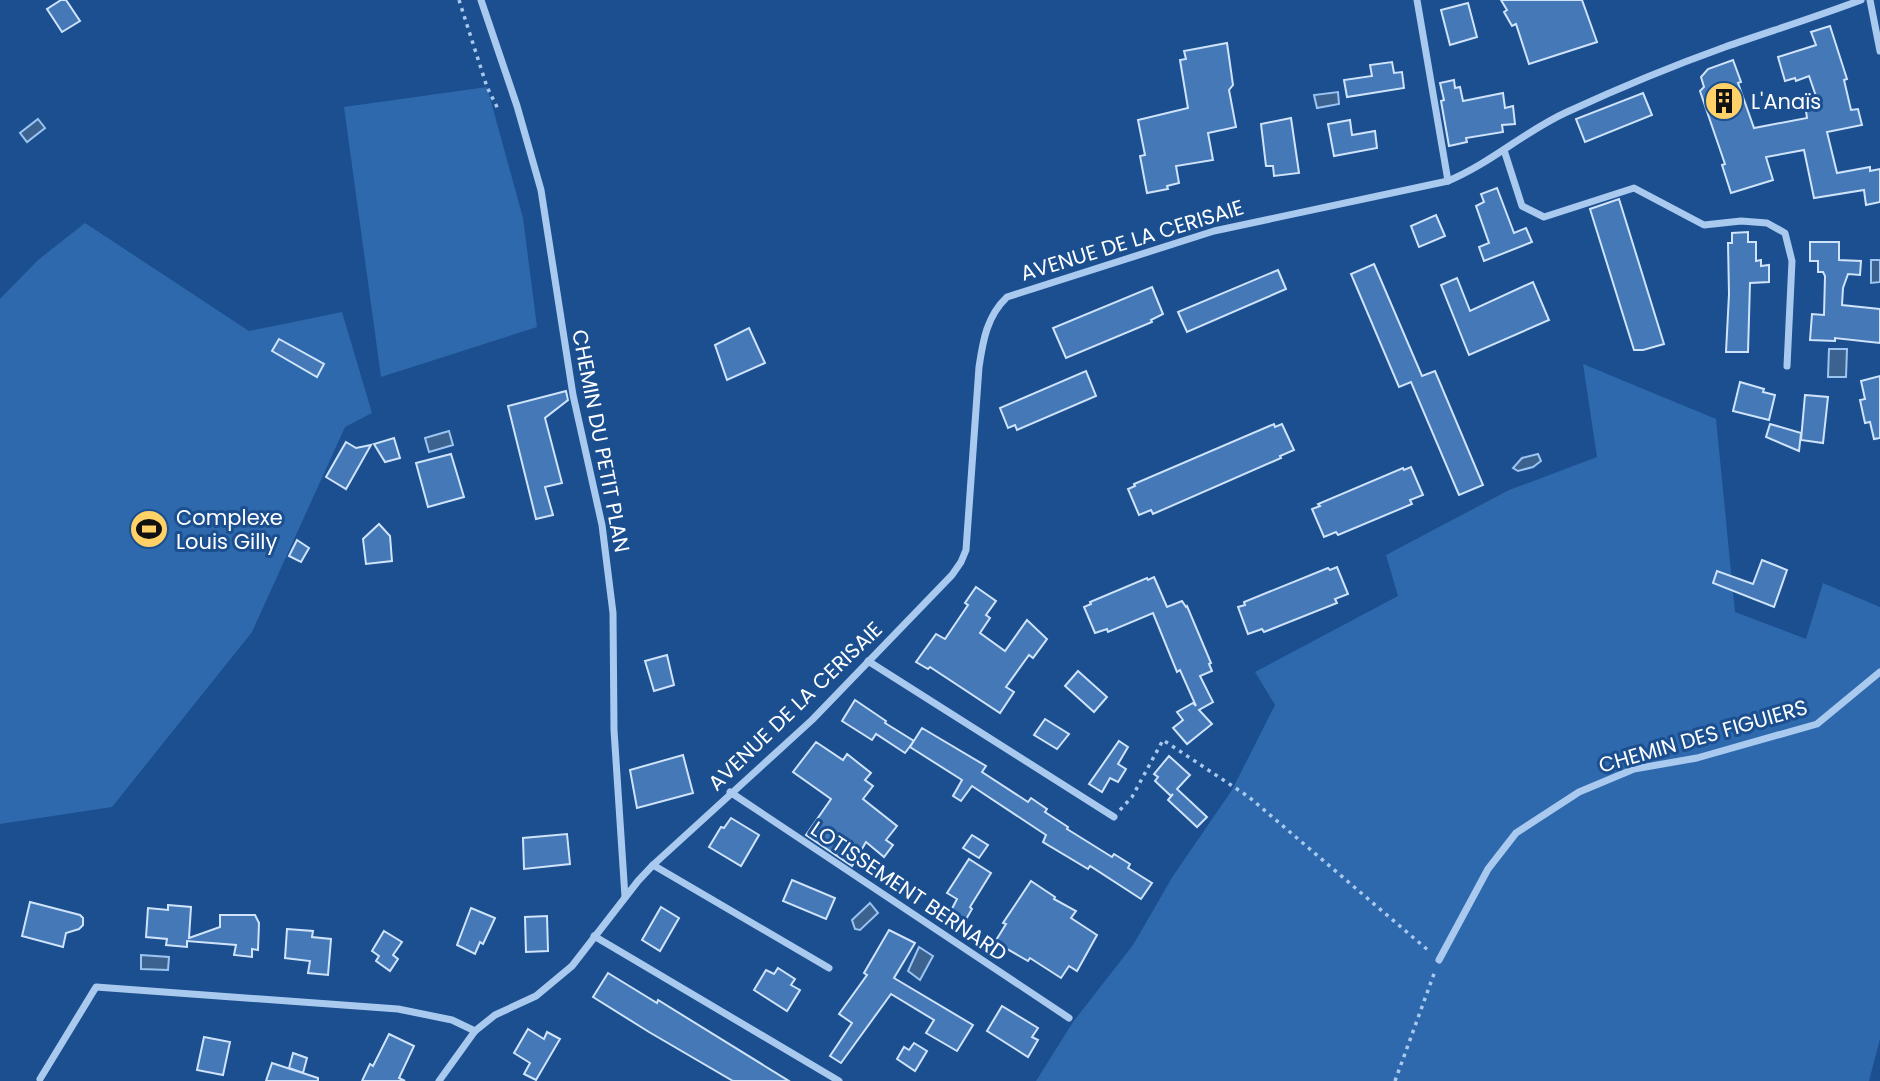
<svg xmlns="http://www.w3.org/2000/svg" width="1880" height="1081" font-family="Poppins,sans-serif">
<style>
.green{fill:#2e69ad}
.water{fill:#3c6290;stroke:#9cc4f0;stroke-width:2}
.building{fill:#4478b7;stroke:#cfe3fa;stroke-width:2}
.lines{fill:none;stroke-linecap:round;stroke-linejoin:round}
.path{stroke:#a9c9ee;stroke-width:3.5;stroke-dasharray:3.5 5;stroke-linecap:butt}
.street{stroke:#a9c9ee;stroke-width:7}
.labels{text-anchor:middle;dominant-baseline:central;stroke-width:6;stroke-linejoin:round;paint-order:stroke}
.poi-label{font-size:21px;fill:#fff;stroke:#1b4f8f;text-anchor:start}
.street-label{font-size:21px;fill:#fff;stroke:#1b4f8f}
</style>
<rect width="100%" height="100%" fill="#1b4f8f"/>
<!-- green -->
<g class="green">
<polygon points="487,87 523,218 537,327 381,377 344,107"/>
<polygon points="85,223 249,331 342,312 372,413 345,427 252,632 112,807 0,824 0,299 38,260"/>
<polygon points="1583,364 1716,419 1735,612 1806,639 1823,583 1880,607 1880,1039 1869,1081 1036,1081 1073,1022 1133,945 1173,876 1232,790 1275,705 1255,672 1398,596 1386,555 1509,490 1597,457"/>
</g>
<!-- water -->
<g class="water">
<polygon points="1338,92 1339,104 1317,108 1314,95"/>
<polygon points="38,119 45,128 27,142 20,133"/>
<polygon points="1871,260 1880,260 1880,282 1871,283"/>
<polygon points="1829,349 1847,349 1846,377 1828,377"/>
<polygon points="449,431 453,445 429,452 425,438"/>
<polygon points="1538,454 1541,461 1533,467 1518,471 1513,468 1522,458"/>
<polygon points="870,903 878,913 860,930 855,929 852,920"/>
<polygon points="919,947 933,956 920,980 908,971"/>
<polygon points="141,955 169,957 168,970 141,969"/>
</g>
<!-- building -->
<g class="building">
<polygon points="61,0 66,0 80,21 62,32 47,9"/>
<polygon points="1501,0 1582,0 1597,42 1529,64 1516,24 1512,26 1504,12 1507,10"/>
<polygon points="1468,3 1477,37 1450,45 1441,10"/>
<polygon points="1830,26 1847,79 1844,80 1851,110 1858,109 1862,125 1827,132 1837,173 1870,167 1870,171 1880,169 1880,202 1866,205 1864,190 1814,198 1804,150 1766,157 1773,180 1731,193 1722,165 1725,164 1700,91 1704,87 1701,77 1708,69 1733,60 1741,82 1738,83 1754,128 1807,118 1806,111 1809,110 1808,107 1819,105 1809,76 1796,81 1795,78 1785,81 1778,57 1816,45 1811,32"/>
<polygon points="1227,43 1233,85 1229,90 1236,127 1208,133 1213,160 1176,166 1179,183 1167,186 1168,189 1147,193 1140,156 1145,155 1138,120 1188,108 1180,60 1186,59 1184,51"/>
<polygon points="1392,62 1394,73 1402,72 1404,88 1347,97 1344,80 1372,76 1370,65"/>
<polygon points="1454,80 1455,88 1460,87 1463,101 1503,93 1505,108 1513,106 1515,124 1502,125 1503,132 1466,138 1467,142 1449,146 1441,101 1444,100 1440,83"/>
<polygon points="1643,93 1652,115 1585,142 1576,119"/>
<polygon points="1291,118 1299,173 1274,176 1273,166 1266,166 1261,124"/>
<polygon points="1350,120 1352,135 1375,131 1377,148 1334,156 1328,124"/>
<polygon points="1497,188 1514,233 1526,228 1532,242 1484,261 1479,247 1489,243 1476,206 1484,202 1481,194"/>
<polygon points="1619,199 1664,344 1643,350 1634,350 1590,209"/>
<polygon points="1436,215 1445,236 1419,247 1411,226"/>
<polygon points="1748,232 1748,242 1756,242 1756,261 1761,260 1761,266 1769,265 1769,282 1750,283 1748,352 1726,352 1729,294 1728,243 1732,243 1732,233"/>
<polygon points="1810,242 1839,242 1839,260 1861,261 1860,275 1848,274 1843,288 1842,305 1880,309 1880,343 1835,338 1835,341 1810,340 1812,314 1824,315 1825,276 1823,272 1818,272 1818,261 1810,261"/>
<polygon points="1374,264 1422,376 1435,371 1483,485 1459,495 1411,382 1399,387 1351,274"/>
<polygon points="1278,270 1286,289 1187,332 1178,312"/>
<polygon points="1457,278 1470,311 1533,282 1549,320 1469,355 1441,285"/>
<polygon points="1152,287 1163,314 1151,320 1152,322 1066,358 1053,328"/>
<polygon points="749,328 765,363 727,380 715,345"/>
<polygon points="279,339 324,364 317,377 272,351"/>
<polygon points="1086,371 1096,396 1017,430 1015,425 1008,428 1000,408"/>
<polygon points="1880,376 1880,438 1874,439 1870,422 1865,423 1860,400 1865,399 1861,381"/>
<polygon points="1740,382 1764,389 1763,392 1775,395 1769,420 1733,411"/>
<polygon points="566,391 568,400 545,418 562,483 545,487 553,515 536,519 508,406"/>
<polygon points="1805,395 1828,397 1823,443 1801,440"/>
<polygon points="1274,424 1275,427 1282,424 1294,450 1280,456 1281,458 1153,514 1151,510 1139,515 1128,489 1135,486 1134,484"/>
<polygon points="1770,424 1801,433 1799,451 1766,437"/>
<polygon points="394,438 400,458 385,462 374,444"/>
<polygon points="346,442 356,448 371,445 346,489 326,477"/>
<polygon points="451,454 464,497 428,507 416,463"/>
<polygon points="1411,467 1423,495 1410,500 1412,504 1338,535 1336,532 1324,537 1312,509 1320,506 1318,504 1403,468 1404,470"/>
<polygon points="379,524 390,536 392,561 366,564 363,539"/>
<polygon points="297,540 309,548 301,562 289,556"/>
<polygon points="1762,560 1787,570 1774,607 1713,583 1717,571 1753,584"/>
<polygon points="1337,567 1348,594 1335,599 1337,603 1264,632 1262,629 1248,634 1238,607 1245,605 1244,602 1328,568 1330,570"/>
<polygon points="1154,577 1167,607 1182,601 1186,607 1187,606 1211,663 1209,664 1212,671 1200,676 1213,702 1199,710 1212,724 1187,744 1173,728 1183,720 1177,712 1193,703 1196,706 1180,670 1177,672 1153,613 1108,632 1107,629 1095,633 1084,607 1091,604 1090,602 1147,578 1148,580"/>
<polygon points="976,587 996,601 986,615 990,618 980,633 1005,651 1027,620 1047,639 1033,658 1029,655 1006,687 1014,692 1000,713 930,667 928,669 916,662 936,634 945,639 968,605 965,603"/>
<polygon points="667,655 674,685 654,691 645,661"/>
<polygon points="1078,671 1107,697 1094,712 1065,686"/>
<polygon points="855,700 886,721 885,723 914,741 905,753 876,734 872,740 842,721"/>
<polygon points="1045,719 1069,734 1057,749 1034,735"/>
<polygon points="922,728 986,766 982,772 1028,802 1031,798 1047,809 1045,812 1068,827 1067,829 1112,857 1114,854 1130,864 1128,868 1152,883 1141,899 1090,866 1088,869 1043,842 1046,835 972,786 961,801 953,796 962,780 910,747"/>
<polygon points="1119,741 1128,747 1118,764 1126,769 1118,782 1110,778 1102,792 1089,784"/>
<polygon points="816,742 843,760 847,754 871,773 865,780 873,786 863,799 897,826 886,840 893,845 884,857 866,842 852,866 806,835 831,799 793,772"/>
<polygon points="683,755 693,793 637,808 630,770"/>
<polygon points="1169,756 1190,775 1177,789 1207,817 1197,827 1168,800 1173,794 1171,796 1155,781 1158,777 1154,774"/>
<polygon points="731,818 759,835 741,866 709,847 721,827 724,828"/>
<polygon points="567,834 570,864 524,869 523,838"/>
<polygon points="972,835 988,845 979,858 963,848"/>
<polygon points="969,859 991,873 970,907 972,909 958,933 944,924 957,899 947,893"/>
<polygon points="792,880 835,898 826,919 783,901"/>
<polygon points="1031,881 1055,897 1054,899 1076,911 1071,918 1097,935 1077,971 1069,966 1061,978 1030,958 1028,961 995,942 1006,924 1003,923"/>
<polygon points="30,902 80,915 83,918 83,925 79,929 66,933 63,947 22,936"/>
<polygon points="168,905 191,907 189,938 220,927 220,915 255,915 259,923 258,950 252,949 252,957 234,955 236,945 187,941 187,947 166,945 167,939 146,937 148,908 168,910"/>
<polygon points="661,907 679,918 660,951 642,940"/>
<polygon points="471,908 495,918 483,944 480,942 475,954 457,945"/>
<polygon points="547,916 548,951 526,952 525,917"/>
<polygon points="287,929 313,931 312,937 331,939 328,975 308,973 310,961 285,958"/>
<polygon points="889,930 915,943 894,978 973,1025 957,1051 926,1033 934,1020 891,994 841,1063 830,1056 852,1023 839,1014 867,975 864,973"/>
<polygon points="384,931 402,942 393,955 398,959 390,971 376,961 379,956 372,951"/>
<polygon points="778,968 795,979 791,985 800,990 787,1011 754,990 766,970 774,974"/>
<polygon points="608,973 657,1003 658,1000 789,1081 733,1081 649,1032 593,997"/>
<polygon points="1002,1006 1038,1028 1032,1037 1038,1040 1028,1057 987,1031"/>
<polygon points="528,1029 544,1039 547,1032 560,1039 536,1080 524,1074 530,1063 514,1053"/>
<polygon points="389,1034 414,1046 399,1078 405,1081 362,1081 370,1064 373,1066"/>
<polygon points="204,1037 230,1042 223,1075 197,1070"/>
<polygon points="914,1043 927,1051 915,1071 897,1059 904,1047 909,1050"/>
<polygon points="293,1053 307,1058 303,1073 289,1068"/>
<polygon points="272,1063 318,1078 318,1081 266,1081"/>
</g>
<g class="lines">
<!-- path -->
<g class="path">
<polyline points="459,0 487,87 499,111"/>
<polyline points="1120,810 1132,797 1163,740 1249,797 1429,951"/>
<polyline points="1395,1081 1435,971"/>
</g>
<!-- street -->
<g class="street">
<polyline points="481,0 517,106 541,190 573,395 602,525 613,613 614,730 625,897"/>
<polyline points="1417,0 1448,181"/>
<polyline points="1870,0 1880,51"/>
<polyline points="1504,150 1522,206 1544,217 1634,188 1704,225 1741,221 1767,223 1785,233 1792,261 1787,366"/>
<polyline points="868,661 1114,817"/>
<polyline points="730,792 1069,1018"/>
<polyline points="653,865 829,968"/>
<polyline points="594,936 839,1081"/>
<polyline points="1439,960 1488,869 1516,833 1579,792 1634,769 1697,758 1817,724 1880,672"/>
<polyline points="40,1079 96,987 398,1009 452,1020 475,1031"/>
<path d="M 439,1081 L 475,1031 L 495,1015 L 536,996 L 572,966 L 638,881 L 653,865 L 812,720 L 952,575 L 961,562 L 966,550 L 979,367 C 983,340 987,316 1007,297 L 1214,231 L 1448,181 C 1491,163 1525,131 1567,112 C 1619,88 1672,66 1725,47 C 1771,31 1816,17 1861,0"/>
</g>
</g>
<!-- icons -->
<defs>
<symbol id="building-disc" viewBox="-11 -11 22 22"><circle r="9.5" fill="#ffd166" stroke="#1b4f8f"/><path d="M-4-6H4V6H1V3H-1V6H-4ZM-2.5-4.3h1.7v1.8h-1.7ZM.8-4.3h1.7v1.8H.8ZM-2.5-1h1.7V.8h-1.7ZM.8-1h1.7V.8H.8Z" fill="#111"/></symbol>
<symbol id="stadium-disc" viewBox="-11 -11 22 22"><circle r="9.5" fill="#ffd166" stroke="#1b4f8f"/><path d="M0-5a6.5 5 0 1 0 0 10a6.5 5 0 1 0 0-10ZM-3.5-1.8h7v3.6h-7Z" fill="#111"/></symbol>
</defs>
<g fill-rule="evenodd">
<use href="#building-disc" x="1702" y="79" width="44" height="44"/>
<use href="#stadium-disc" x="127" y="507" width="44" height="44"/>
</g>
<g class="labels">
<!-- poi labels -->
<g class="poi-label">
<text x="1751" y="101">L'Anaïs</text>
<text x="176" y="517">Complexe<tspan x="176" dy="24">Louis Gilly</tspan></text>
</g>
<!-- street labels -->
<g class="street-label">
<text transform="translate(1132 240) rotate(-17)">AVENUE DE LA CERISAIE</text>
<text transform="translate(601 441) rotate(79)">CHEMIN DU PETIT PLAN</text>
<text transform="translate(795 706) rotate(-44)">AVENUE DE LA CERISAIE</text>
<text transform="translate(1703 736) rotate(-16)">CHEMIN DES FIGUIERS</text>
<text transform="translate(909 891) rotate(34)">LOTISSEMENT BERNARD</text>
</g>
</g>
</svg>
